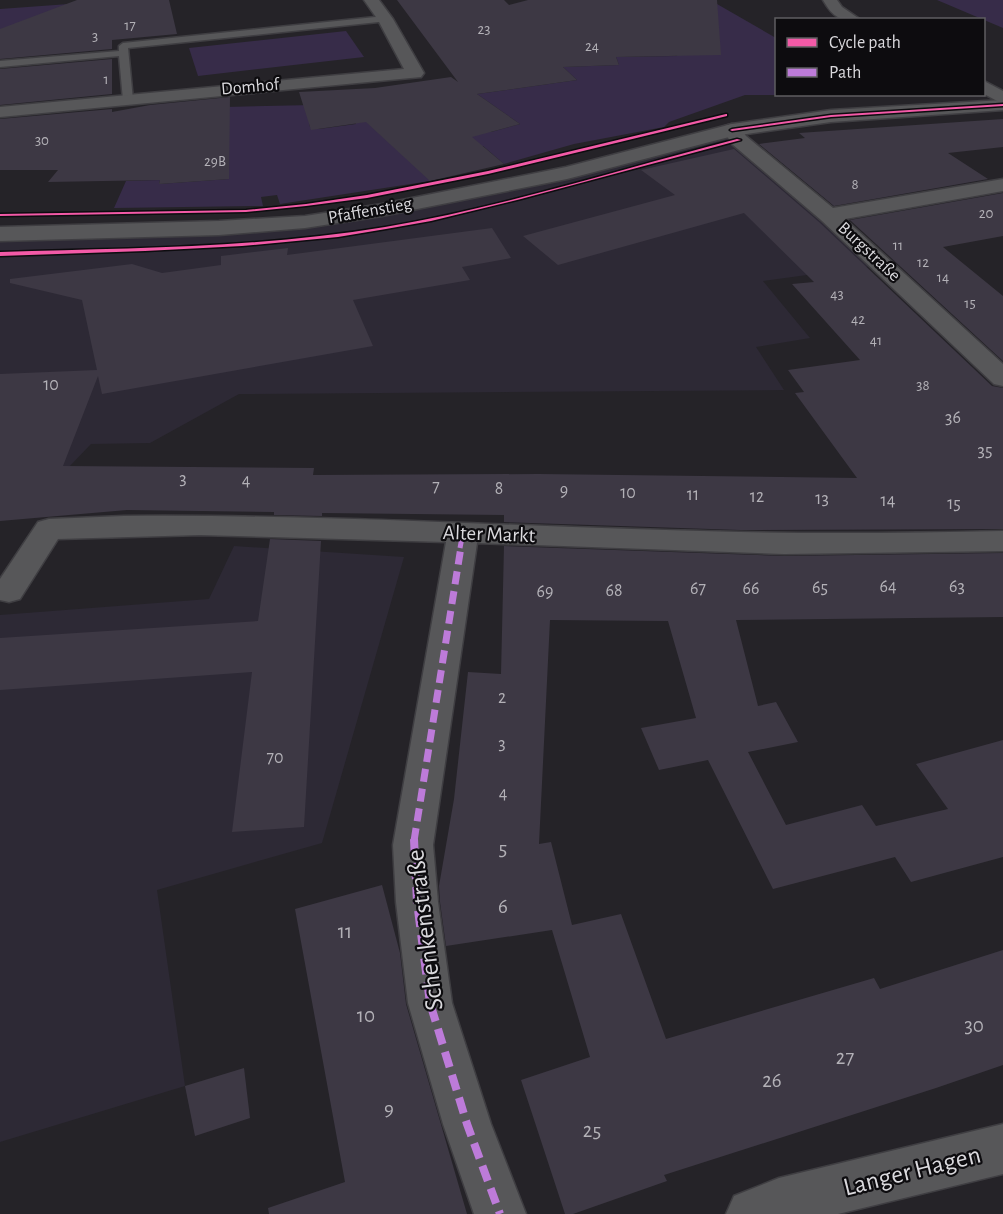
<svg xmlns="http://www.w3.org/2000/svg" width="1003" height="1214" font-family="'Alegreya Sans',sans-serif">
<style>
.built{fill:#2d2935}
.green{fill:#372c49}
.building{fill:#3d3844}
.lines{fill:none;stroke-linecap:round;stroke-linejoin:round}
.service-casing{stroke:#3f3e42;stroke-width:3}
.minor-casing{stroke:#3f3e42;stroke-width:3}
.tertiary-casing{stroke:#3f3e42;stroke-width:3}
.service{fill:#575759;fill-rule:evenodd}
.minor{fill:#575759;fill-rule:evenodd}
.tertiary{fill:#575759;fill-rule:evenodd}
.quiet-far2{stroke:#bd7bd9;stroke-width:5;stroke-dasharray:10 5;stroke-linecap:butt}
.quiet-far1{stroke:#bd7bd9;stroke-width:7;stroke-dasharray:13 7;stroke-linecap:butt}
.quiet{stroke:#bd7bd9;stroke-width:8;stroke-dasharray:16 8;stroke-linecap:butt}
.cycleway-casing{stroke:#0d0c0f;stroke-width:3}
.cycleway{fill:#f35aa7;fill-rule:evenodd}
.labels{text-anchor:middle;dominant-baseline:central;stroke-width:4.5;stroke-linejoin:round;paint-order:stroke}
.far-number-label{font-size:15px;fill:#b3b1b7}
.far-street-label{font-size:18px;fill:#dad9dd;stroke:#0d0c0f}
.number-label{font-size:18px;fill:#b3b1b7}
.street-label{font-size:21px;fill:#dad9dd;stroke:#0d0c0f}
.near-number-label{font-size:21px;fill:#b3b1b7}
.near-street-label{font-size:26px;fill:#dad9dd;stroke:#0d0c0f}
</style>
<rect width="100%" height="100%" fill="#252328"/>
<!-- built -->
<g class="built">
<polygon points="731,133 880,265 763,281 810,338 756,347 784,390 239,394 150,443 91,444 19,519 0,517 0,235 279,218 377,207"/>
<polygon points="234,546 404,557 322,843 157,890 185,1086 0,1142 0,615 209,599"/>
</g>
<!-- green -->
<g class="green">
<polygon points="124,0 0,33 0,9"/>
<polygon points="937,0 1003,0 1003,28"/>
<polygon points="717,4 776,38 776,94 821,95 745,95 669,122 664,127 574,144 504,164 483,146 430,181 280,204 277,195 261,197 263,206 114,208 126,181 160,180 159,184 229,179 225,107 313,105 314,119 309,123 310,127 319,129 356,124 344,102 491,132 520,124 477,94 577,80 563,67 619,65 616,57 677,56 695,8"/>
<polygon points="346,31 364,57 198,76 189,48"/>
</g>
<!-- building -->
<g class="building">
<polygon points="77,0 169,0 177,34 112,40 112,49 0,59 0,29"/>
<polygon points="397,0 504,0 509,5 528,0 717,0 721,55 616,57 619,65 563,67 577,80 477,94 520,124 472,137 504,164 430,181 366,122 311,130 299,92 375,88 451,77 458,82"/>
<polygon points="112,59 112,94 0,105 0,69"/>
<polygon points="230,97 229,179 159,184 160,180 48,182 58,170 0,170 0,119 112,109 112,112 150,105"/>
<polygon points="1003,119 1003,147 948,153 988,179 834,206 759,144 805,138 799,133"/>
<polygon points="734,149 819,222 992,386 1003,388 1003,529 740,530 504,522 504,515 322,513 322,516 274,515 274,512 127,510 0,521 0,374 97,370 82,300 10,283 10,279 132,264 162,273 221,265 221,256 288,248 287,255 492,228 511,258 462,267 470,280 353,300 373,346 102,394 98,376 63,466 314,468 313,475 538,474 857,478 795,393 804,392 788,370 860,360 792,284 814,282 744,213 558,265 523,236 675,195 641,170"/>
<polygon points="1003,193 1003,236 943,247 1003,296 1003,361 850,220"/>
<polygon points="270,539 321,541 304,827 232,832 252,672 0,690 0,638 258,621"/>
<polygon points="504,546 784,556 1003,553 1003,617 736,620 758,706 776,702 798,742 748,752 786,825 862,805 876,826 948,809 916,764 1003,740 1003,857 911,882 895,857 773,889 708,760 659,770 641,728 696,718 668,621 550,620 539,844 551,842 572,925 621,914 666,1039 874,978 880,989 1003,950 1003,1065 936,1088 664,1175 667,1181 573,1214 565,1214 521,1080 590,1057 552,930 446,946 440,902 439,886 454,799 468,672 501,674"/>
<polygon points="382,885 400,953 406,1004 467,1214 269,1214 268,1208 345,1182 295,909"/>
<polygon points="244,1068 250,1118 195,1136 185,1086"/>
</g>
<g class="lines">
<defs>
<polygon id="service" points="385,16 388,17 388,21 128,48 133,100 128,103 123,100 119,56 0,67 0,61 119,51 119,46 123,43"/>
<g id="minor">
<polygon points="364,0 379,0 393,19 424,73 421,77 0,117 0,107 404,69 378,20"/>
<path d="M 823,0 L 837,0 L 842,7 L 861,20 C 840,20 834,19 823,0 Z"/>
<polygon points="984,81 1003,91 1003,104 984,94"/>
<polygon points="732,124 739,126 746,136 833,208 1003,179 1003,191 845,219 1003,364 1003,386 994,384 821,220 732,144 723,130 725,126"/>
<path d="M 124,516 C 330,514 535,528 740,532 C 828,534 915,533 1003,531 L 1003,551 L 784,554 L 477,543 L 433,845 L 438,902 L 452,1003 L 491,1124 L 526,1214 L 474,1214 L 443,1124 L 408,1003 L 396,902 L 393,845 L 446,542 L 200,535 L 58,539 L 20,599 L 9,602 L 0,600 L 0,579 L 38,522 L 49,519 Z"/>
<polygon points="1003,1124 1003,1174 838,1214 726,1214 734,1196 779,1178"/>
</g>
<polygon id="tertiary" points="1003,100 1003,110 831,122 733,136 567,179 382,216 305,228 219,235 0,241 0,227 219,221 305,216 382,204 566,167 732,124 831,110"/>
</defs>
<!-- service casing -->
<use href="#service" class="service-casing"/>
<!-- minor casing -->
<use href="#minor" class="minor-casing"/>
<!-- tertiary casing -->
<use href="#tertiary" class="tertiary-casing"/>
<!-- service -->
<use href="#service" class="service"/>
<!-- minor -->
<use href="#minor" class="minor"/>
<!-- tertiary -->
<use href="#tertiary" class="tertiary"/>
<!-- quiet-far2 -->
<polyline class="quiet-far2" points="460,548 463,532"/>
<!-- quiet-far1 -->
<polyline class="quiet-far1" points="414,841 461,547"/>
<!-- quiet -->
<polyline class="quiet" points="414,839 417,902 430,1003 467,1124 500,1214"/>
<defs>
<g id="cycleway">
<polygon points="1003,104 1003,106 831,117 732,131 730,130 732,129 831,115"/>
<polygon points="726,114 727,114 727,116 488,174 367,198 306,206 246,212 0,216 0,214 246,210 306,204 367,195 488,171"/>
<path d="M 737,139 L 741,140 L 521,199 L 431,221 L 386,229 L 338,237 L 242,246 L 145,251 L 0,256 L 0,252 C 128,248 258,248 385,227 C 503,207 621,169 737,139 Z"/>
</g>
</defs>
<!-- cycleway casing -->
<use href="#cycleway" class="cycleway-casing"/>
<!-- cycleway -->
<use href="#cycleway" class="cycleway"/>
</g>
<g class="labels">
<!-- far-number labels -->
<g class="far-number-label">
<text x="130" y="25">17</text>
<text x="484" y="29">23</text>
<text x="95" y="36">3</text>
<text x="592" y="46">24</text>
<text x="106" y="79">1</text>
<text x="42" y="140">30</text>
<text x="215" y="161">29B</text>
<text x="855" y="184">8</text>
<text x="986" y="213">20</text>
<text x="898" y="245">11</text>
<text x="923" y="262">12</text>
<text x="943" y="277">14</text>
<text x="837" y="294">43</text>
<text x="970" y="303">15</text>
<text x="858" y="319">42</text>
<text x="876" y="340">41</text>
<text x="923" y="385">38</text>
</g>
<!-- far-street labels -->
<g class="far-street-label">
<text transform="translate(250 87) rotate(-5)">Domhof</text>
<text transform="translate(370 211) rotate(-10)">Pfaffenstieg</text>
<text transform="translate(869 252) rotate(43)">Burgstraße</text>
</g>
<!-- number labels -->
<g class="number-label">
<text x="51" y="385">10</text>
<text x="953" y="418">36</text>
<text x="985" y="451">35</text>
<text x="183" y="479">3</text>
<text x="246" y="481">4</text>
<text x="436" y="487">7</text>
<text x="499" y="489">8</text>
<text x="564" y="491">9</text>
<text x="628" y="493">10</text>
<text x="693" y="495">11</text>
<text x="757" y="497">12</text>
<text x="822" y="499">13</text>
<text x="888" y="501">14</text>
<text x="954" y="504">15</text>
<text x="888" y="587">64</text>
<text x="957" y="587">63</text>
<text x="820" y="588">65</text>
<text x="698" y="589">67</text>
<text x="751" y="589">66</text>
<text x="614" y="591">68</text>
<text x="545" y="592">69</text>
<text x="502" y="698">2</text>
<text x="502" y="744">3</text>
<text x="275" y="758">70</text>
<text x="503" y="794">4</text>
</g>
<!-- street labels -->
<g class="street-label">
<text transform="translate(489 534) rotate(2)">Alter Markt</text>
</g>
<!-- near-number labels -->
<g class="near-number-label">
<text x="503" y="848">5</text>
<text x="503" y="906">6</text>
<text x="345" y="931">11</text>
<text x="366" y="1015">10</text>
<text x="974" y="1025">30</text>
<text x="845" y="1057">27</text>
<text x="772" y="1080">26</text>
<text x="389" y="1108">9</text>
<text x="592" y="1130">25</text>
</g>
<!-- near-street labels -->
<g class="near-street-label">
<text transform="translate(425 930) rotate(-97)">Schenkenstraße</text>
<text transform="translate(912 1171) rotate(-14)">Langer Hagen</text>
</g>
</g>
<!-- legend -->
<rect x="775" y="18" width="210" height="78" fill="#0d0c0f" stroke="#5f5e61" stroke-width="1.5"/>
<rect x="787" y="38" width="30" height="9" fill="#f35aa7" stroke="#5f5e61" stroke-width="1.5"/>
<text x="829" y="48" font-size="18" fill="#dad9dd">Cycle path</text>
<rect x="787" y="68" width="30" height="9" fill="#bd7bd9" stroke="#5f5e61" stroke-width="1.5"/>
<text x="829" y="78" font-size="18" fill="#dad9dd">Path</text>
</svg>
